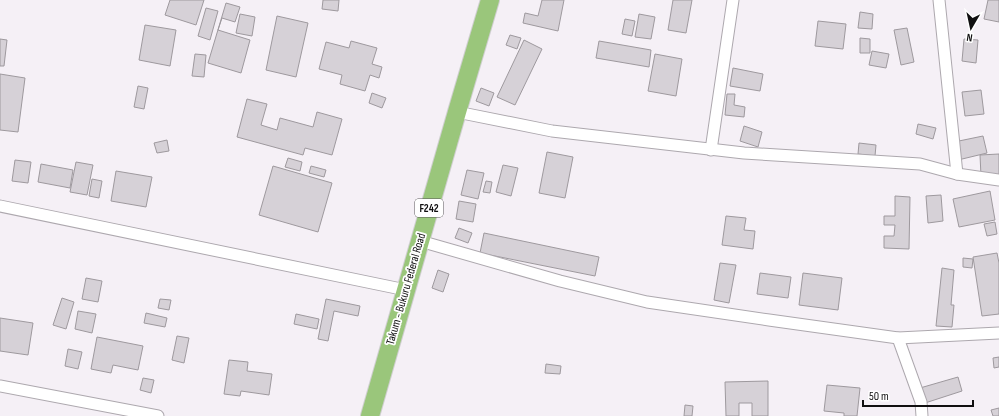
<svg xmlns="http://www.w3.org/2000/svg" width="999" height="416" font-family="'Sofia Sans Condensed',sans-serif">
<style>
.building{fill:#d6d1d7;stroke:#9e999e}
.lines{fill:none;stroke-linecap:round;stroke-linejoin:round}
.minor-casing{stroke:#ada8ae;stroke-width:13}
.primary-casing{stroke:#cfcfcf;stroke-width:20}
.minor{stroke:#fff;stroke-width:11}
.primary{stroke:#9ac67b;stroke-width:18}
.labels{text-anchor:middle;dominant-baseline:central;stroke-width:3.5;stroke-linejoin:round;paint-order:stroke}
.shield{fill:#fff;stroke:#585758;stroke-width:1}
.shield-label{font-size:11px;font-weight:bold;fill:#100f10}
.street-label{font-size:12px;fill:#100f10;stroke:#fff}
</style>
<rect width="100%" height="100%" fill="#f5f0f6"/>
<!-- building -->
<g class="building">
<polygon points="170,0 204,0 196,25 165,15"/>
<polygon points="323,0 339,0 338,11 322,9"/>
<polygon points="542,0 564,0 558,31 523,23 525,13 538,16"/>
<polygon points="673,0 692,0 686,33 668,30"/>
<polygon points="988,0 999,0 999,22 984,19"/>
<polygon points="226,3 240,7 235,22 222,18 218,30 250,40 241,73 208,63"/>
<polygon points="206,8 218,11 210,40 198,36"/>
<polygon points="860,12 873,14 872,29 858,28"/>
<polygon points="240,14 255,17 252,36 236,33"/>
<polygon points="639,14 655,17 651,39 635,37"/>
<polygon points="277,16 308,23 296,77 266,70"/>
<polygon points="625,19 635,21 632,36 622,34"/>
<polygon points="818,21 846,24 843,49 815,46"/>
<polygon points="145,25 176,30 170,66 139,60"/>
<polygon points="907,28 914,62 901,65 894,30"/>
<polygon points="510,35 521,38 517,49 506,45"/>
<polygon points="860,38 870,39 870,53 860,53"/>
<polygon points="0,39 7,40 4,66 0,66"/>
<polygon points="964,39 978,40 976,63 962,61"/>
<polygon points="524,40 542,49 515,105 497,97"/>
<polygon points="351,41 377,48 372,64 382,67 379,78 370,75 365,91 340,84 342,75 319,69 326,42 349,48"/>
<polygon points="599,41 651,50 649,67 596,58"/>
<polygon points="872,51 889,54 886,68 869,65"/>
<polygon points="195,54 206,55 204,77 192,76"/>
<polygon points="655,54 682,59 676,96 648,91"/>
<polygon points="733,68 763,74 760,91 730,86"/>
<polygon points="0,74 25,78 18,132 0,130"/>
<polygon points="138,86 148,88 144,109 134,107"/>
<polygon points="481,88 494,93 489,106 476,101"/>
<polygon points="981,90 984,114 965,116 962,92"/>
<polygon points="372,93 386,98 382,108 369,103"/>
<polygon points="727,94 735,94 734,105 745,107 744,117 725,115"/>
<polygon points="247,99 267,104 261,125 277,130 280,118 313,127 317,112 342,119 332,155 305,148 303,155 237,137"/>
<polygon points="918,124 936,128 933,139 916,134"/>
<polygon points="744,126 762,132 758,147 740,141"/>
<polygon points="983,136 987,153 958,160 954,142"/>
<polygon points="167,140 169,151 157,153 154,143"/>
<polygon points="859,143 876,145 875,156 858,154"/>
<polygon points="547,152 573,157 565,198 539,193"/>
<polygon points="999,154 999,175 981,176 980,155"/>
<polygon points="288,158 302,162 300,171 285,167"/>
<polygon points="15,160 31,162 28,183 12,181"/>
<polygon points="76,162 93,165 87,195 70,192"/>
<polygon points="41,164 73,170 70,188 38,182"/>
<polygon points="503,165 518,168 511,196 496,192"/>
<polygon points="273,166 332,183 318,232 259,215"/>
<polygon points="311,166 326,170 324,177 309,173"/>
<polygon points="467,170 484,173 478,199 461,195"/>
<polygon points="116,171 152,177 146,207 111,201"/>
<polygon points="92,179 102,181 99,198 89,196"/>
<polygon points="486,181 492,182 490,193 483,192"/>
<polygon points="990,191 995,220 959,227 953,199"/>
<polygon points="941,195 943,221 928,223 926,196"/>
<polygon points="895,196 910,197 909,249 884,248 884,236 894,236 895,225 884,225 884,216 895,216"/>
<polygon points="459,201 476,204 473,222 456,219"/>
<polygon points="726,216 746,218 744,230 755,231 753,249 722,245"/>
<polygon points="995,222 997,234 987,236 984,224"/>
<polygon points="459,228 472,233 468,243 455,238"/>
<polygon points="484,233 599,257 595,276 480,253"/>
<polygon points="997,253 999,263 999,314 982,316 973,257"/>
<polygon points="963,258 973,259 972,268 963,267"/>
<polygon points="720,263 736,265 729,303 714,300"/>
<polygon points="942,268 954,270 951,305 954,305 952,327 936,326"/>
<polygon points="438,270 449,274 443,292 432,288"/>
<polygon points="760,273 791,277 788,298 757,294"/>
<polygon points="803,273 842,278 838,310 799,305"/>
<polygon points="86,278 102,281 98,302 82,299"/>
<polygon points="62,298 74,302 66,329 53,325"/>
<polygon points="160,299 171,300 169,310 158,308"/>
<polygon points="326,299 360,306 358,316 334,311 328,341 318,339"/>
<polygon points="78,311 96,314 92,333 75,329"/>
<polygon points="146,313 167,318 165,327 144,323"/>
<polygon points="296,314 319,319 317,329 294,324"/>
<polygon points="0,318 33,323 28,355 0,351"/>
<polygon points="177,336 189,338 184,363 172,360"/>
<polygon points="97,337 143,346 138,370 113,365 111,373 91,369"/>
<polygon points="68,349 82,352 78,369 65,366"/>
<polygon points="999,357 999,367 994,368 993,358"/>
<polygon points="229,360 248,362 247,371 272,374 269,395 241,391 240,396 224,394"/>
<polygon points="546,364 561,366 560,374 545,373"/>
<polygon points="958,377 962,391 925,403 920,388"/>
<polygon points="143,378 154,380 151,393 140,390"/>
<polygon points="768,381 768,416 752,416 752,403 739,403 739,416 726,416 725,382"/>
<polygon points="827,385 860,388 857,416 844,416 844,413 824,411"/>
<polygon points="685,405 693,406 692,416 684,416"/>
<polygon points="999,408 999,416 993,416 991,410"/>
</g>
<g class="lines">
<defs>
<g id="minor">
<polyline points="939,0 957,174"/>
<polyline points="457,112 552,131 744,153 920,164 957,174 999,180"/>
<polyline points="711,150 733,0"/>
<polyline points="0,206 406,290"/>
<polyline points="420,241 560,281 647,302 769,320 898,338 999,333"/>
<polyline points="898,338 921,402 922,416"/>
<polyline points="0,386 158,416"/>
</g>
<polyline id="primary" points="370,416 457,112 490,0"/>
</defs>
<!-- minor casing -->
<use href="#minor" class="minor-casing"/>
<!-- primary casing -->
<use href="#primary" class="primary-casing"/>
<!-- minor -->
<use href="#minor" class="minor"/>
<!-- primary -->
<use href="#primary" class="primary"/>
</g>
<g class="labels">
<!-- shield labels -->
<rect class="shield" x="415" y="199" width="28" height="18" rx="3"/>
<g class="shield-label">
<text x="429" y="208">F242</text>
</g>
<!-- street labels -->
<g class="street-label">
<text transform="translate(406 289) rotate(-74)">Takum - Bukuru Federal Road</text>
</g>
</g>
<!-- north arrow -->
<g transform="translate(971 28) rotate(189)" stroke="#ffffff" stroke-width="3" paint-order="stroke">
<path d="M0-3L7 15L0 10L-7 15Z" fill="#100f10"/>
<text y="-6" font-size="11" font-weight="bold" text-anchor="middle" fill="#100f10">N</text>
</g>
<!-- scale -->
<path d="M863 400v6h110v-6" fill="none" stroke="#100f10" stroke-width="2"/>
<text x="869" y="400" font-size="12" fill="#100f10" stroke="#ffffff" stroke-width="3" paint-order="stroke">50 m</text>
</svg>
